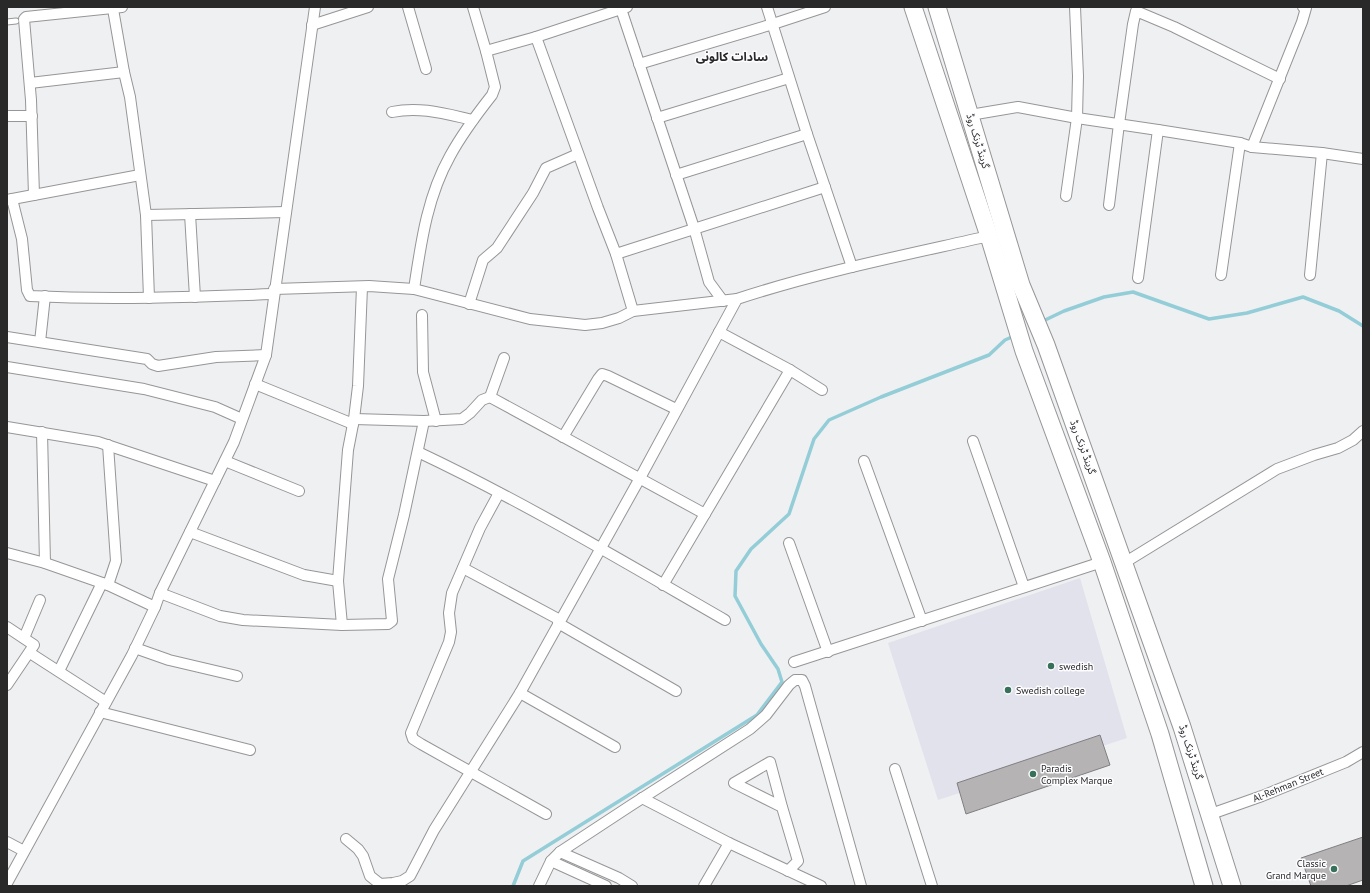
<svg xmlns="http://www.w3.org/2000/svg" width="1370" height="893" font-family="'PT Sans','Noto Sans Arabic',sans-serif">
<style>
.built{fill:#e1e2ec}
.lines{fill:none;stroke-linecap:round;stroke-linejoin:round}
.stream{stroke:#93cdd7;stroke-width:3.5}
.building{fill:#b5b3b4;stroke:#807e80}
.service-casing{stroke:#969698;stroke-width:7}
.minor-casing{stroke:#969698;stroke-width:12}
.trunk-casing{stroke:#969698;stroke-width:19}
.service{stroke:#fff;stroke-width:5}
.minor{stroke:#fff;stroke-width:10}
.trunk{stroke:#fff;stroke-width:17}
.poi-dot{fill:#37715a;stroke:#fdfdff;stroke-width:1.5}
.labels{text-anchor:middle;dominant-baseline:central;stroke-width:3;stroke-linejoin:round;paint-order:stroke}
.street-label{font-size:10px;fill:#29292a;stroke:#fdfdff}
.poi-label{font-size:10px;fill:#29292a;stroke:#fdfdff;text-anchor:start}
.quarter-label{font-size:12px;font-weight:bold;fill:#29292a;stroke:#fdfdff}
</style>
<rect width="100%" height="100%" fill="#eff0f2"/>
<!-- built -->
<polygon class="built" points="1080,578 1127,738 938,800 888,643"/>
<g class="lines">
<!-- stream -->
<g class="stream">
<polyline points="1041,322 1064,311 1104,297 1133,292 1209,319 1247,313 1303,297 1339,311 1363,326"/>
<polyline points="513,886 523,861 757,715 782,682 778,669 761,644 735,596 736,571 751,549 789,514 814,439 829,420 881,397 989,355 1005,340 1014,336"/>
</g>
</g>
<!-- building -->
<g class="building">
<polygon points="1100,735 1110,765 966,814 957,783"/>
<polygon points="1363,837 1363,880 1346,886 1311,886 1301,858"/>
</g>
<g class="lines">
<defs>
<polyline id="service" points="7,22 16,21"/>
<g id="minor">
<polyline points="408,7 426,69"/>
<polyline points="473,7 486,51"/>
<polyline points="767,7 807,134 852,267"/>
<polyline points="113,9 124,72 130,97 146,215 149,298"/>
<polyline points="621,9 694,228 709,282 723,301"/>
<polyline points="312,25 368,7"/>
<polyline points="536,37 598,208 616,254 633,311"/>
<polyline points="639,64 773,24 825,7"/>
<polyline points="30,83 124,72"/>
<path d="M 392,112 C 420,106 446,114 473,120"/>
<polyline points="970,115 1018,107 1077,118 1158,130 1240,143 1252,147 1322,153 1363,159"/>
<polyline points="7,116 32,116"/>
<polyline points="657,118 789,78"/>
<polyline points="1252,147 1302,22 1306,8 1303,7"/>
<polyline points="676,175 807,134"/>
<polyline points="34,195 31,100 24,19 26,17 122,7"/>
<polyline points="1066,196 1077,118 1078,76 1075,7"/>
<path d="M 12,199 L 22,239 L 27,290 L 30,296 C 111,300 192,297 274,294"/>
<polyline points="7,200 140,175"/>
<polyline points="1109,205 1119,124 1133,24 1136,11 1174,27 1280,79"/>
<polyline points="190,214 195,297"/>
<polyline points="146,215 286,212"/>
<polyline points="616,254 825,187"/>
<polyline points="1221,275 1240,143"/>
<polyline points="1310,275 1322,153"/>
<polyline points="1138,278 1158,130"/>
<polyline points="274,289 369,286 414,289 530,319 585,325 602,323 619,318 633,311 737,299"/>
<path d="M 414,289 C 421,243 427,197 450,156 C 462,134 477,114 492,95 L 495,87 L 486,51 L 536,37 L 627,7"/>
<polyline points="469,304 483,260 497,248 533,193 546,168 578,154"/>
<polyline points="422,315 423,372 436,421"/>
<polyline points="719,332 790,370 822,390"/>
<polyline points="7,337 147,359 152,364 158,366 216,357 266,355"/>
<polyline points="40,342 45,296"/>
<polyline points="7,367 144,389 215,407 242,419"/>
<polyline points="255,384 353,424"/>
<polyline points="490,397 504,358"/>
<polyline points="354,419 424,421 462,419 470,413 482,400 490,397 705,514"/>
<polyline points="7,427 98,442 215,481"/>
<polyline points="42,432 45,563"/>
<polyline points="563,437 598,379 602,374 608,376 676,409"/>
<polyline points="973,441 1024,587"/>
<polyline points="108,445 116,561 108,585"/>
<path d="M 418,452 C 524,502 624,562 725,620"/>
<polyline points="225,461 299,491"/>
<polyline points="864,461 922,621"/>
<polyline points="499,493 480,528 452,593 449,613 451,632 449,642 411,733 413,739 421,744 546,814"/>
<polyline points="190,532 304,575 338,581"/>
<polyline points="789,543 828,652"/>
<polyline points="7,553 45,563 108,585 155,607"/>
<polyline points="1124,563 1277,469 1314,455 1338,448 1353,440 1363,431"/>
<polyline points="463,568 560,620"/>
<polyline points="663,585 790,370"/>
<polyline points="160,593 220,616 243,620 342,625 388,624 392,621 388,579 404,515 424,421"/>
<polyline points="558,623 676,691"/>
<polyline points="342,625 338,581 348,450 354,419 358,386 362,287"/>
<polyline points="7,627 34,645 7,685"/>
<polyline points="24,638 40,600"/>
<polyline points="135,648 169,660 237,676"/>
<polyline points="30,653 106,702"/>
<polyline points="794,662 1102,562"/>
<polyline points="59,671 102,583"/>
<polyline points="520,693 615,747"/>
<polyline points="100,712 250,750"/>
<polyline points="895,769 932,886"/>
<polyline points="642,798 729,843 821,886"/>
<polyline points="782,807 734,783 770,762 782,807 798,861 788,871"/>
<polyline points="1211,814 1262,796 1346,762 1363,752"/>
<path d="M 346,839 L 358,849 L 363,856 L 370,876 L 380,884 L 393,883 L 402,881 L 410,876 L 434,830 L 520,693 L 640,478 L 737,299 C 819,272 905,255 989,236"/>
<polyline points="7,842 24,851"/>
<polyline points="560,852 619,878 632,886"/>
<polyline points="551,861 606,886"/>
<polyline points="7,883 132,655 155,607 160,593 234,442 266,355 315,7"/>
<polyline points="539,886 551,861 560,852 630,806 750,729 766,715 789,685 795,680 802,680 805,686 861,886"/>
<polyline points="704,886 729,843"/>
</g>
<g id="trunk">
<polyline points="913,7 989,236 1024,351 1102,562 1160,734 1204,886"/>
<polyline points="937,7 1021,285 1046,345 1182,727 1232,886"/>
</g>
</defs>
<!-- service casing -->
<use href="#service" class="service-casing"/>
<!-- minor casing -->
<use href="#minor" class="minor-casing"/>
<!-- trunk casing -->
<use href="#trunk" class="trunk-casing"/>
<!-- service -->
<use href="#service" class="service"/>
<!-- minor -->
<use href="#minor" class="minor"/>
<!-- trunk -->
<use href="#trunk" class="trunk"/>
</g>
<!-- markers -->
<g class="poi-dot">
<circle cx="1051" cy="666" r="4"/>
<circle cx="1008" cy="690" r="4"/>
<circle cx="1033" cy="774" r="4"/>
<circle cx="1334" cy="869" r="4"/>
</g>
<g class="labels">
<!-- street labels -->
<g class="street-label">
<text transform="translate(978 141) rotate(73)">گرینڈ ٹرنک روڈ</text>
<text transform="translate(1083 447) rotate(70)">گرینڈ ٹرنک روڈ</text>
<text transform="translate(1191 752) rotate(72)">گرینڈ ٹرنک روڈ</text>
<text transform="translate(1288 785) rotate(-22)">Al-Rehman Street</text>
</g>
<!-- poi labels -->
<g class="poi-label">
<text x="1059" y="666">swedish</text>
<text x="1016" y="690">Swedish college</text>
<text x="1041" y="768">Paradis<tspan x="1041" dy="12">Complex Marque</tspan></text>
<text x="1326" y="863" text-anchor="end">Classic<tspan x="1326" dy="12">Grand Marque</tspan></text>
</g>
<!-- quarter labels -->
<g class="quarter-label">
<text x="732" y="56">سادات کالونی</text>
</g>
</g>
<!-- border -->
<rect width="1370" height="893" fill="none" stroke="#29292a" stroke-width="16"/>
</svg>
